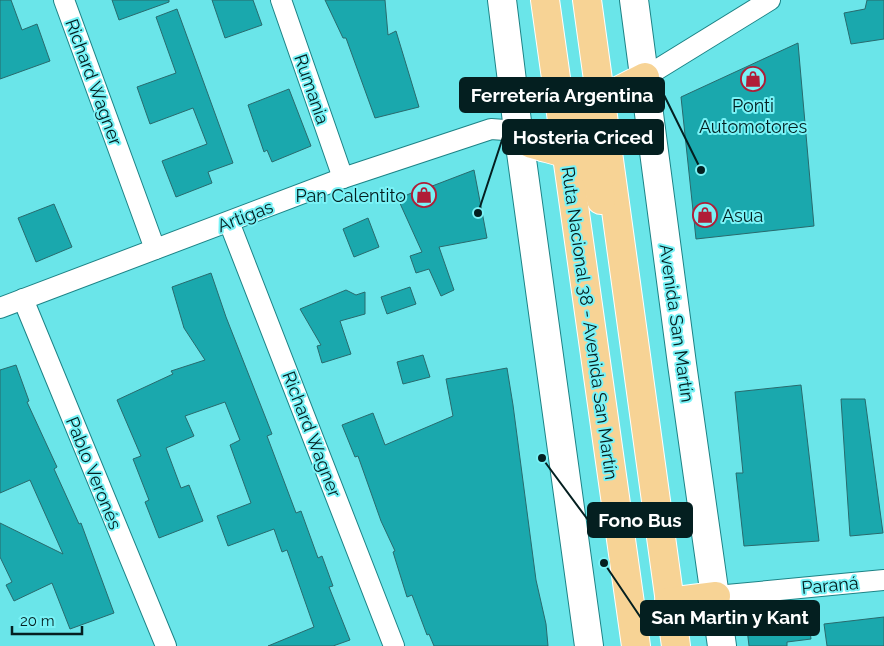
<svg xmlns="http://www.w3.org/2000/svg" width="884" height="646" font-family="Raleway,sans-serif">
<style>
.building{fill:#1aa8ad;stroke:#296a6d}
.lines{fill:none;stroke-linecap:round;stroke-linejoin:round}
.minor-casing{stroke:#1d8386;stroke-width:22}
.secondary-casing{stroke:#1d8386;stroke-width:30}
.primary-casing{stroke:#fff;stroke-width:30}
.minor{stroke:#fff;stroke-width:20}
.secondary{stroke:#fff;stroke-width:28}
.primary{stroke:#f7d395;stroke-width:28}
.labels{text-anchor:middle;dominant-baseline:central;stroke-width:4;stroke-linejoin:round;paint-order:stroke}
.street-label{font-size:18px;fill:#041f20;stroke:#79f2f6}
.poi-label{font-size:18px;fill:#041f20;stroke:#79f2f6}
.leader{fill:none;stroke:#041f20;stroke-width:2}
.callout-dot{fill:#041f20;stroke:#79f2f6;stroke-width:2}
.callout{fill:#041f20;stroke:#041f20;stroke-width:2}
.callout-label{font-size:19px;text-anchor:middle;font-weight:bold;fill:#fff}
</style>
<rect width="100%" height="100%" fill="#6ae5e9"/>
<!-- building -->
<g class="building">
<polygon points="0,0 11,0 22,30 37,24 50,61 0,79"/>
<polygon points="112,0 169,0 169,2 119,20"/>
<polygon points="212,0 253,0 262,25 225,38"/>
<polygon points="325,0 385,0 388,35 396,31 419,107 375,118 346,38 343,38"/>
<polygon points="867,0 884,0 884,39 851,44 844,13 865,9"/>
<polygon points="177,9 233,163 208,172 212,183 176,197 162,161 207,144 193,108 150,124 137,87 176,73 156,17"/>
<polygon points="798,43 814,226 696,239 681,97"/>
<polygon points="289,89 311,146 272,162 267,150 264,152 248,105"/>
<polygon points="474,170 487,238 439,247 454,290 441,296 429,269 416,273 410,256 422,252 398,199 427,186 427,188"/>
<polygon points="54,204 72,247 36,262 18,218"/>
<polygon points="368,218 379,247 354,257 343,229"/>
<polygon points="211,273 226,317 272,434 267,436 296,513 301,511 318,558 322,556 333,586 329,587 350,640 333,646 268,646 314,627 287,550 282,552 274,529 228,546 217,516 251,503 230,445 240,440 225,402 185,416 194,436 166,448 181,488 189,485 203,521 159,538 145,502 149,500 133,459 141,456 117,400 173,374 171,371 205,360 184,328 172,287"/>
<polygon points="410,287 416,304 387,314 381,297"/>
<polygon points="346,290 356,295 365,292 365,314 340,321 351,354 322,363 317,346 321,345 300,309"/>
<polygon points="423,355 430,377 403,384 397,362"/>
<polygon points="16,365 29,401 27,402 57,467 54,469 79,524 81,523 114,613 70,629 52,583 14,601 6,585 12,582 0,557 0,523 63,554 30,480 0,493 0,370"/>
<polygon points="507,368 513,405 536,580 546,624 548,646 434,646 429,634 427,635 412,595 407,597 393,552 395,551 381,521 358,456 355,457 342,425 373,413 385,445 453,416 446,379"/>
<polygon points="801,385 819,541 744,546 736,473 743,473 735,392"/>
<polygon points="841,399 865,399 883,533 850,536"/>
<polygon points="808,614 811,639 787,642 787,646 749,646 746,620"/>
<polygon points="884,617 884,646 827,646 824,624"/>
</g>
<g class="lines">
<defs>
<g id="minor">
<polyline points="64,0 155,249"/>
<polyline points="281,0 343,178"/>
<polyline points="645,77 770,0"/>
<polyline points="229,222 394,646"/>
<polyline points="23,299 166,646"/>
<polyline points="0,308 343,178 491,129 505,130 519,138"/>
<polyline points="716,596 884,580"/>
</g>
<g id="secondary">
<polyline points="502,0 519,138 589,646"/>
<polyline points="634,0 682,364 722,646"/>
</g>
<g id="primary">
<polyline points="545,0 636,646"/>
<polyline points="587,0 676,646"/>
<polyline points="519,138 532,144 543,147 564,134 600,100 645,77"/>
<path d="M 543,147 C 557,151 585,157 593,170 C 599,179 599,190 601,200"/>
<polyline points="669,602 716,596"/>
</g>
</defs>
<!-- minor casing -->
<use href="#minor" class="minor-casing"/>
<!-- secondary casing -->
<use href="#secondary" class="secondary-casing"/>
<!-- primary casing -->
<use href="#primary" class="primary-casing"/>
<!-- minor -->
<use href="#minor" class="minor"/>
<!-- secondary -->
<use href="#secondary" class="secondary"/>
<!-- primary -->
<use href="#primary" class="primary"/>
</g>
<!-- icons -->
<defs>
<symbol id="shop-ring" viewBox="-11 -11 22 22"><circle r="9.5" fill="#79f2f6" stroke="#b01d37" stroke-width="1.5"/><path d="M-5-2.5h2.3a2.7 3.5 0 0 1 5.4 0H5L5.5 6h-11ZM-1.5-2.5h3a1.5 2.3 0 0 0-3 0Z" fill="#b01d37"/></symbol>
</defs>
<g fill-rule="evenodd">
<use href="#shop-ring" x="739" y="65" width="28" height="28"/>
<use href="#shop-ring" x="410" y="181" width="28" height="28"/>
<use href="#shop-ring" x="691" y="201" width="28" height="28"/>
</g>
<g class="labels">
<!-- street labels -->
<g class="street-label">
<text transform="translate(94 82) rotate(70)">Richard Wagner</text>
<text transform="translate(312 89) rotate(71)">Rumania</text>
<text transform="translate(245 216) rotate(-21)">Artigas</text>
<text transform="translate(590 323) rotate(82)">Ruta Nacional 38 - Avenida San Martín</text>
<text transform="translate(677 323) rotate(82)">Avenida San Martín</text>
<text transform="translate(312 434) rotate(69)">Richard Wagner</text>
<text transform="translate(94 473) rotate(68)">Pablo Veronés</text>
<text transform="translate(830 585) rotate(-5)">Paraná</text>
</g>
<!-- poi labels -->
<g class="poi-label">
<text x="753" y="105">Ponti<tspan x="753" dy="21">Automotores</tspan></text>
<text x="406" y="195" text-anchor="end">Pan Calentito</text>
<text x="722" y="215" text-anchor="start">Asua</text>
</g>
</g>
<!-- callouts -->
<path class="leader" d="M701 170L664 95M478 213L503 137M542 458L588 520M604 563L641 618"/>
<g class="callout-dot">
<circle cx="701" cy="170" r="5"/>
<circle cx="478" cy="213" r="5"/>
<circle cx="542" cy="458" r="5"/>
<circle cx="604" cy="563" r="5"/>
</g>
<g class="callout">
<rect x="460" y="78" width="204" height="34" rx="5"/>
<rect x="503" y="120" width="160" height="34" rx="5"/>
<rect x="588" y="503" width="104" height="34" rx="5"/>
<rect x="641" y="601" width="178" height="34" rx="5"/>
</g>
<g class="callout-label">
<text x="562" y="102">Ferretería Argentina</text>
<text x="583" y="144">Hosteria Criced</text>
<text x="640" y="527">Fono Bus</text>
<text x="730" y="624">San Martin y Kant</text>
</g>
<!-- scale -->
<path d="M12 626v8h70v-8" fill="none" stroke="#041f20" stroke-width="2.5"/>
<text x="20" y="626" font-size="15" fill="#041f20" stroke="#79f2f6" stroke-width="4" paint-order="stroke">20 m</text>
</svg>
